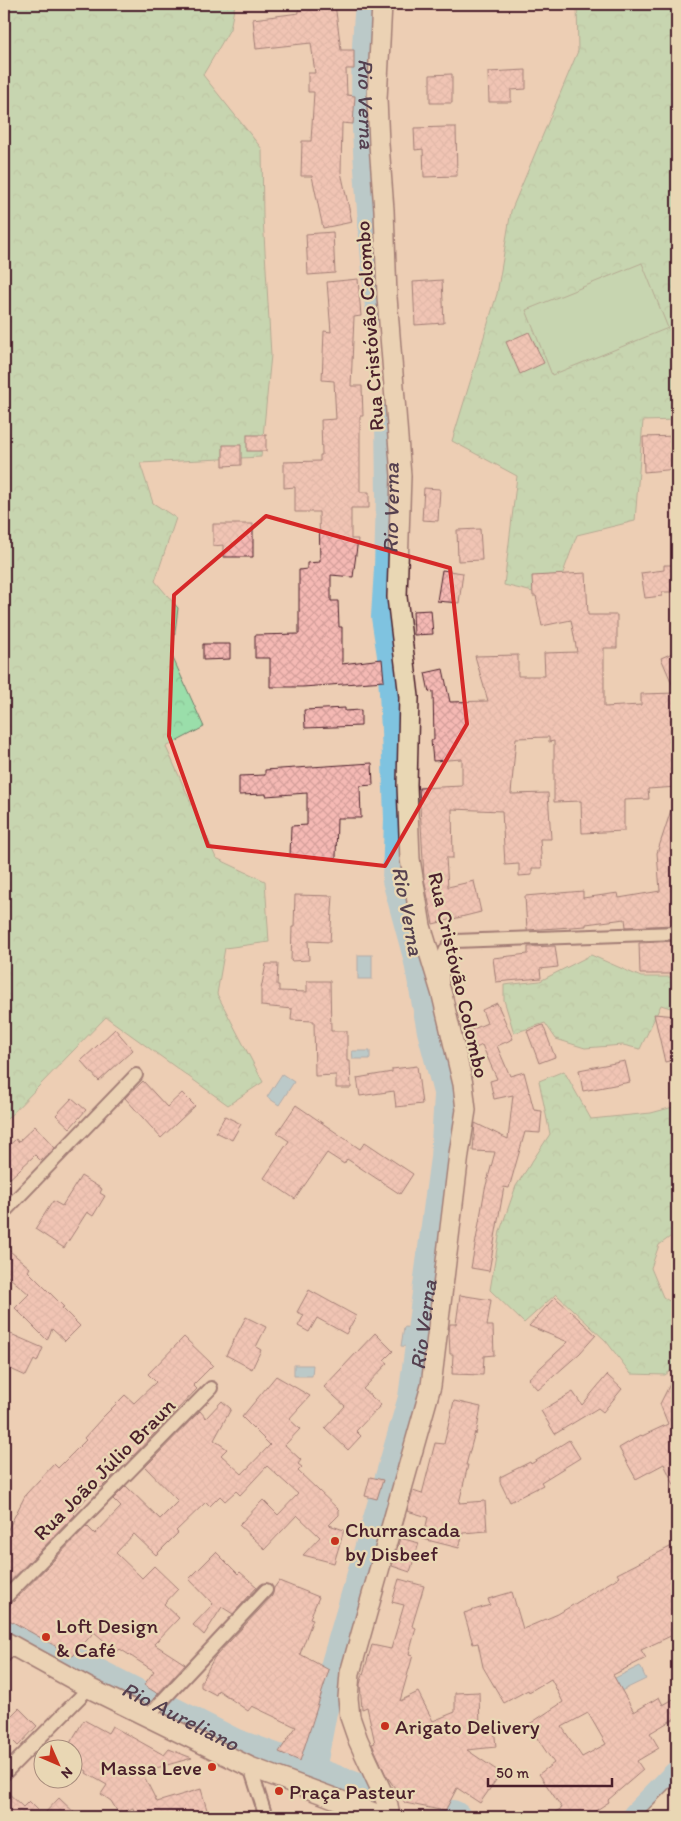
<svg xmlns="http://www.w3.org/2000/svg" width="681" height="1821" font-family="Itim,sans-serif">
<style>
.forest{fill:url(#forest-crowns);stroke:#727e6a}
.pitch{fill:#9adeaa;stroke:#727e6a}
.water{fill:#7fc3e0;stroke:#6a8198}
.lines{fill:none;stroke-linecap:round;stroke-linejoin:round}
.river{stroke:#7fc3e0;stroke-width:30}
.building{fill:url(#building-cross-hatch);stroke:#4a1f2b;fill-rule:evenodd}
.street-casing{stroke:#4a1f2b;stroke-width:16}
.secondary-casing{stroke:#4a1f2b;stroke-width:22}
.street{stroke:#e9d7b4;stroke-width:12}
.secondary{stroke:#e9d7b4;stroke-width:19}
.marked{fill:none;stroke:#d62828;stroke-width:4;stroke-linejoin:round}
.poi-dot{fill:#c8321e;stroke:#e9d7b4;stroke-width:2}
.labels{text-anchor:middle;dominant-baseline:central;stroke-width:4.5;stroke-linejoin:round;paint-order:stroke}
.street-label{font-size:21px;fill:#4a1f2b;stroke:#e9d7b4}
.poi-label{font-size:21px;fill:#4a1f2b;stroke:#e9d7b4;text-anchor:start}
.water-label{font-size:22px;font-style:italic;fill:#55404f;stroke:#e9d7b4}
</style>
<defs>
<pattern id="forest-crowns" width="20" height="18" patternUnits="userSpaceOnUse" patternTransform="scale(1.25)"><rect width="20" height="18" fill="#9adeaa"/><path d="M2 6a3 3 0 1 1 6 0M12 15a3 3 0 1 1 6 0" fill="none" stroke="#86be92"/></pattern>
<pattern id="building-cross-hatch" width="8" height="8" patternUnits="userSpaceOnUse" patternTransform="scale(1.25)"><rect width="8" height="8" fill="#f5b9b4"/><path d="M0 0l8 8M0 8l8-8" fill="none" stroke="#d49f9b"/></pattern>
</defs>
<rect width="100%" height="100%" fill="#edceb4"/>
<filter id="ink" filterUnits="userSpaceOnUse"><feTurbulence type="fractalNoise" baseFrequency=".02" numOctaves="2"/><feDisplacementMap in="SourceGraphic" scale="10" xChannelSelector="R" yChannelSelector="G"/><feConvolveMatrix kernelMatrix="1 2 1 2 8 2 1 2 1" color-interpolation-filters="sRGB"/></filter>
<g filter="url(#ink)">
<!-- forest -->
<g class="forest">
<polygon points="4,4 235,4 230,29 203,75 262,149 263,217 271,355 261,457 140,463 153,503 176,518 155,581 178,608 172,656 204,727 166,747 216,858 265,881 269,942 225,948 217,994 263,1082 228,1105 106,1017 4,1122"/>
<polygon points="577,4 677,4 677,420 643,421 635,521 577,535 554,597 504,585 517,476 452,441 497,294 511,211 578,51"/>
<polygon points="591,955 641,977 677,977 677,1010 661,1005 640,1049 623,1045 585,1048 556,1039 545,1023 514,1033 504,1000 504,985 540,981"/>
<polygon points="564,1071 591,1119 651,1113 677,1106 677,1232 659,1245 651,1268 663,1297 677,1306 677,1366 665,1375 631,1374 606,1341 556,1294 524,1323 490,1290 500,1231 516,1186 550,1134 539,1081"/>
</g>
<!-- pitch -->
<polygon class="pitch" points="642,263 668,328 552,375 526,310"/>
<!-- water -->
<g class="water">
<rect x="358" y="955" width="14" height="24"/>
<polygon points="352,1051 370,1051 370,1059 353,1059"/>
<polygon points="282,1074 294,1082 279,1105 267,1097"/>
<polygon points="404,1327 415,1328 412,1347 401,1346"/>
<polygon points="294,1365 313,1365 312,1376 294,1376"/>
<polygon points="640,1666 646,1679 621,1691 615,1678"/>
</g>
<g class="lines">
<!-- river -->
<g class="river">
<path id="s1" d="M 370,4 C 360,105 372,207 380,308"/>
<path id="s2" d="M 4,1626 L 234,1743 L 364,1790"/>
<path id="s3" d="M 311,1770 L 322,1712 L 413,1398 L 445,1158 L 449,1096 L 432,1031 L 418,957 L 397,880 L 399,819 L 396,730 L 392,655 L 386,617 L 389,569 L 391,497 L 390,418"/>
<polyline points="453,1815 456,1817"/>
<polyline points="637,1817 677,1776"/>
</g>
</g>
<!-- building -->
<g class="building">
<polygon points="298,4 335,4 341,50 354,50 354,69 346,69 347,95 355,96 353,124 342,123 341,172 352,222 323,228 312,176 301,176 302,141 311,141 314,92 308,92 308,73 315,73 311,43 256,49 253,19 299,13"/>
<polygon points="526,70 526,89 511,90 511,102 489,102 488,72"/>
<polygon points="452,74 452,103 430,103 430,75"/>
<polygon points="447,127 456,127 457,176 424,177 423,149 415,150 414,128"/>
<polygon points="333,232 335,273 308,275 306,234"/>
<polygon points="358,279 361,316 354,317 351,386 362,386 363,416 360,416 360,492 369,492 369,508 351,508 351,539 358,539 353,577 331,575 331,601 338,601 339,627 342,627 342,664 382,659 384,681 303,687 270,687 270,658 255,658 255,635 299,634 299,570 307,569 307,563 320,562 319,512 295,512 295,487 284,488 284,462 320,461 320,455 322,455 321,420 336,419 334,381 322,380 324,331 331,332 327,282"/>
<polygon points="442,280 444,323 415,325 413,282"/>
<polygon points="529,332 544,363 520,374 506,342"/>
<rect x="247" y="435" width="19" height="16"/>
<polygon points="677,436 677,469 644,472 643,437"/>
<polygon points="223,445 241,445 241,465 223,466"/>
<polygon points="424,488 440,489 438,521 422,520"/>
<polygon points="213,524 253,524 253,557 223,557 223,545 213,546"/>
<polygon points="480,529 482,560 458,561 457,530"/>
<polygon points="664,565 677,565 677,592 662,592 662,596 645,598 641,573 664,570"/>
<polygon points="442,570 463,573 459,603 437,601"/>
<polygon points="586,573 588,615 617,615 617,648 604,648 604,707 641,705 641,694 676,693 661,658 677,651 677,787 648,789 649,799 624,800 624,831 582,833 581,801 554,802 554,741 549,742 549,737 516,738 511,794 548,793 551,839 540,839 542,868 532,868 532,875 519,876 519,864 505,865 502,811 452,809 453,858 446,858 448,887 474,881 481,912 433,924 424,878 419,788 462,786 462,759 433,761 431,740 434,740 433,691 429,692 425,673 443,669 450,702 488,701 475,656 518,655 518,676 545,676 544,653 577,652 571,620 542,626 536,596 533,596 532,576"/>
<polygon points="431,610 433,634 414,635 413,611"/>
<polygon points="203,644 230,644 230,659 203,660"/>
<polygon points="345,708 345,711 361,710 361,726 305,728 304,710"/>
<polygon points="372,763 373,785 360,786 361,818 337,818 336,858 290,857 291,826 307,825 307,793 266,796 266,794 239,795 239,776 265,775 265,770"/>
<polygon points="673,804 677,857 677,923 675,925 626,927 625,919 586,924 586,926 527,930 525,896 583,891 583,898 618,893 619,898 660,891 657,853"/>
<polygon points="295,895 333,896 330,942 308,941 309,960 291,961 292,927 294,927"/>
<polygon points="676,941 677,974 640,974 639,943"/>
<polygon points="555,946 558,967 540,969 541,978 496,982 493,958 528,954 528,947"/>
<polygon points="266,964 278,964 277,985 279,985 279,991 307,992 307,981 330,981 331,1031 347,1031 347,1061 350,1061 351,1088 336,1088 336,1075 315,1076 314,1021 291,1020 292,1009 261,1006 261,989"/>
<polygon points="497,1003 513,1039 497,1046 510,1076 524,1072 534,1110 542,1111 540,1133 525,1132 509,1188 504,1187 489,1271 471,1268 485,1189 495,1152 473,1151 475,1123 508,1139 513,1095 494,1099 490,1081 497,1079 482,1045 476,1048 469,1031 487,1023 482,1010"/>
<polygon points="654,1014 677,1016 677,1059 665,1062"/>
<polygon points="543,1025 555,1057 539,1063 527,1031"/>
<polygon points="115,1029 133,1050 99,1081 81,1061"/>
<polygon points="625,1061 630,1082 583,1091 579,1070"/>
<polygon points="417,1066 422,1104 396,1107 394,1091 360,1096 357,1078 392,1072 392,1069"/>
<polygon points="143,1081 167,1107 182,1093 195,1106 161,1138 125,1098"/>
<polygon points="72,1098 86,1110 70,1128 56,1115"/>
<polygon points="296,1105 360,1149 365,1142 413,1174 400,1194 347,1159 344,1164 327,1153 295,1199 264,1178 289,1141 277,1133"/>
<polygon points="225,1116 241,1124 232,1140 216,1132"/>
<polygon points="35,1126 55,1148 41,1161 35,1155 4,1184 4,1150 16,1139 18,1142"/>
<polygon points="81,1176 102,1189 100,1193 105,1196 93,1216 87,1212 64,1248 35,1229 53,1201 62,1206"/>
<polygon points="4,1246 30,1268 28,1271 64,1307 62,1308 80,1326 65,1341 52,1329 47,1340 15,1308 29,1294 4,1273"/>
<polygon points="309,1290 356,1316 346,1334 317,1318 309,1332 298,1326 304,1315 297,1312"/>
<polygon points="460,1295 491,1300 487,1326 493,1326 494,1355 484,1356 483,1375 452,1374 453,1354 450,1354 449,1332 450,1324 456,1324"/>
<polygon points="555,1297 596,1335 580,1353 538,1390 528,1379 568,1342 529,1326"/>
<polygon points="246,1317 266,1327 256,1347 261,1350 252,1369 226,1355"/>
<polygon points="4,1331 43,1348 37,1362 34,1360 26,1376 4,1366"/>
<polygon points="375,1333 393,1351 384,1360 388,1363 363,1389 381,1405 356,1431 361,1436 348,1450 325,1428 345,1406 324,1387"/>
<polygon points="184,1337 213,1365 193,1385 197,1389 133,1456 130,1453 112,1472 114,1475 101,1488 98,1485 73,1513 75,1515 4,1588 4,1537 26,1494 54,1464 58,1468 86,1440 84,1438 103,1417 125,1395 134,1403 156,1382 148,1374"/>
<polygon points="677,1370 677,1491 664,1464 636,1479 619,1448 641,1435 642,1436 668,1424 660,1404"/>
<polygon points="607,1375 622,1389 603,1412 598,1408 555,1434 541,1411 573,1392 582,1405"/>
<polygon points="276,1376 310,1396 289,1419 300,1429 285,1445 301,1460 298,1464 302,1467 298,1471 339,1510 339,1515 329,1525 344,1530 334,1563 303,1555 320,1537 297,1515 265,1549 239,1525 263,1500 278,1515 298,1494 267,1466 240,1495 236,1491 225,1501 220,1496 210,1506 206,1502 176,1531 178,1533 156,1555 134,1534 116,1553 142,1578 154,1566 178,1589 164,1604 179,1618 154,1644 185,1664 158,1694 144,1685 154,1671 120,1649 117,1652 94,1632 73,1656 4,1617 4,1607 10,1605 87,1526 95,1534 121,1507 113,1499 126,1486 160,1519 178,1501 145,1467 200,1411 206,1418 222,1401 231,1409 214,1440 227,1449 221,1455 242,1474 270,1445 242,1417"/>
<polygon points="454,1401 481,1407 476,1435 475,1432 466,1465 468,1465 459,1503 485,1501 487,1531 463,1533 459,1548 423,1539 428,1517 407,1511 413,1491 422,1494 435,1443 444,1444"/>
<polygon points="569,1440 580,1458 541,1482 543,1485 510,1502 500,1482 500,1477 530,1462 531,1464"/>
<polygon points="370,1477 383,1480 377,1499 365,1496"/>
<polygon points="400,1538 419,1543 410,1572 392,1566"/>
<path d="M 672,1546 L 677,1556 L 677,1633 L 641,1650 L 646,1658 L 613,1675 L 634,1712 L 659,1697 L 663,1705 L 677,1697 L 677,1717 L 650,1733 L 659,1748 L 637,1761 L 643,1770 L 608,1800 L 609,1802 L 586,1817 L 547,1817 L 562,1808 L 539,1774 L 554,1763 L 528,1725 L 563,1702 L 551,1679 L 529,1692 L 528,1690 L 504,1703 L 483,1667 L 478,1643 L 473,1644 L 464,1613 L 490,1605 L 488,1599 L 512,1592 L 523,1629 L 558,1614 L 619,1577 L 617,1574 ZM 588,1713 L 606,1744 L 582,1757 L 562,1727 Z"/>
<polygon points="216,1552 238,1574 240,1572 257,1587 233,1614 222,1607 204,1635 193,1625 213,1604 189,1579"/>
<polygon points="399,1579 424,1586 412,1626 416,1628 409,1654 413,1655 400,1701 418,1692 433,1721 455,1712 455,1693 479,1692 480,1729 494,1727 496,1747 467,1750 501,1773 480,1803 457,1788 445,1811 405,1803 386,1775 372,1744 375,1743 367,1707 362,1709 360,1684 372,1645 391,1649 404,1605 392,1602"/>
<polygon points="279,1581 319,1597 310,1618 313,1619 300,1654 329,1670 300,1761 279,1752 296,1727 252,1706 248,1711 218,1690 216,1695 201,1687 201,1682 214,1658 272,1596 274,1588"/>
<polygon points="19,1708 37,1726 18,1746 4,1732 4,1723"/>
<polygon points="84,1720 108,1733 112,1726 164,1755 169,1749 192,1758 142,1772 157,1802 201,1789 209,1817 136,1817 133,1808 119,1814 111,1801 101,1794 107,1785 86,1773 87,1771 72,1763 72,1748 67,1748"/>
<polygon points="4,1789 23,1807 29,1801 43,1815 59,1798 79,1817 4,1817"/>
</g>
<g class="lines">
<defs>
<g id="street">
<path d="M 442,983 C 443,967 439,950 455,941 L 677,933"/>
<polyline points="4,1212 136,1075"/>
<polyline points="4,1599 211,1388"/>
<polyline points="4,1656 13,1646"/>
<polyline points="147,1717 266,1590"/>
<polyline points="250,1767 266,1817"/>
<polyline points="4,1774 89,1688"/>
</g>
<g id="secondary">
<polyline points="382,4 377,99 379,144 384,210 387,297 401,476 397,597 409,697 407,785 410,859 421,926 442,995 463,1084 466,1110 459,1154 431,1386 350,1673 348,1698 350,1717 358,1740 388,1805 390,1817"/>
<polyline points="4,1641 89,1688 250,1767 385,1817"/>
<polyline points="655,1817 677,1795"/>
</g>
</defs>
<!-- street casing -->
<use href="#street" class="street-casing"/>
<!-- secondary casing -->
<use href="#secondary" class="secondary-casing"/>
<!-- street -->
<use href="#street" class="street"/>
<!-- secondary -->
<use href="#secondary" class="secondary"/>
</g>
</g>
<!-- marked area -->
<path d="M0 0H681V1821H0ZM 266,516 L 450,568 L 467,724 L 385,866 L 208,846 L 169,736 L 174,595 Z" fill="#edceb4" fill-opacity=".55" fill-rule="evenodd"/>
<path class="marked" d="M 266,516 L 450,568 L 467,724 L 385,866 L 208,846 L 169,736 L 174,595 Z"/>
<!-- markers -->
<g class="poi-dot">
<circle cx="335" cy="1541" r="5"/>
<circle cx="46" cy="1637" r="5"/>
<circle cx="385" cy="1726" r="5"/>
<circle cx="212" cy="1767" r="5"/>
<circle cx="279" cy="1791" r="5"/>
</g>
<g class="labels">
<!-- street labels -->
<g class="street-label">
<text transform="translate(369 326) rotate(-94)">Rua Cristóvão Colombo</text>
<text transform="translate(459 975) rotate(77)">Rua Cristóvão Colombo</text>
<text transform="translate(104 1469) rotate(-45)">Rua João Júlio Braun</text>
</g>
<!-- poi labels -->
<g class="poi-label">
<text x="345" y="1529">Churrascada<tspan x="345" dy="24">by Disbeef</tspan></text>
<text x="56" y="1625">Loft Design<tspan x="56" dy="24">&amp; Café</tspan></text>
<text x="395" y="1726">Arigato Delivery</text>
<text x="202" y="1767" text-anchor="end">Massa Leve</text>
<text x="289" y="1791">Praça Pasteur</text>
</g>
<!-- water labels -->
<g class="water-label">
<text stroke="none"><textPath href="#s1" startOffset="100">Rio Verna</textPath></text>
<text stroke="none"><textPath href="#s3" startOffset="1285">Rio Verna</textPath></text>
<text transform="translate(408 911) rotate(79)">Rio Verna</text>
<text stroke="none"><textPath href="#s3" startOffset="460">Rio Verna</textPath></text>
<text stroke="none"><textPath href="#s2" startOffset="198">Rio Aureliano</textPath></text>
</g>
</g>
<!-- margin -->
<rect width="681" height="1821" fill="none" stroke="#e9d7b4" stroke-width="20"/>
<rect x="10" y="10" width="661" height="1801" fill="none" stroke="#4a1f2b" stroke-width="2" filter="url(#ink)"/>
<!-- north arrow -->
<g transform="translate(58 1764) rotate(135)"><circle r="24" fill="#e9d7b4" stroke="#a98d7d"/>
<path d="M0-4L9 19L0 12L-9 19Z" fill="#c8321e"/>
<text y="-8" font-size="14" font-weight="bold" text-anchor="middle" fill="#4a1f2b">N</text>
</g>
<!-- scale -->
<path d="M488 1778v8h124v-8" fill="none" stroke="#4a1f2b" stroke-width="2.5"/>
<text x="496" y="1778" font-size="15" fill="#4a1f2b" stroke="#e9d7b4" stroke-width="4" paint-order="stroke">50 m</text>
</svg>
